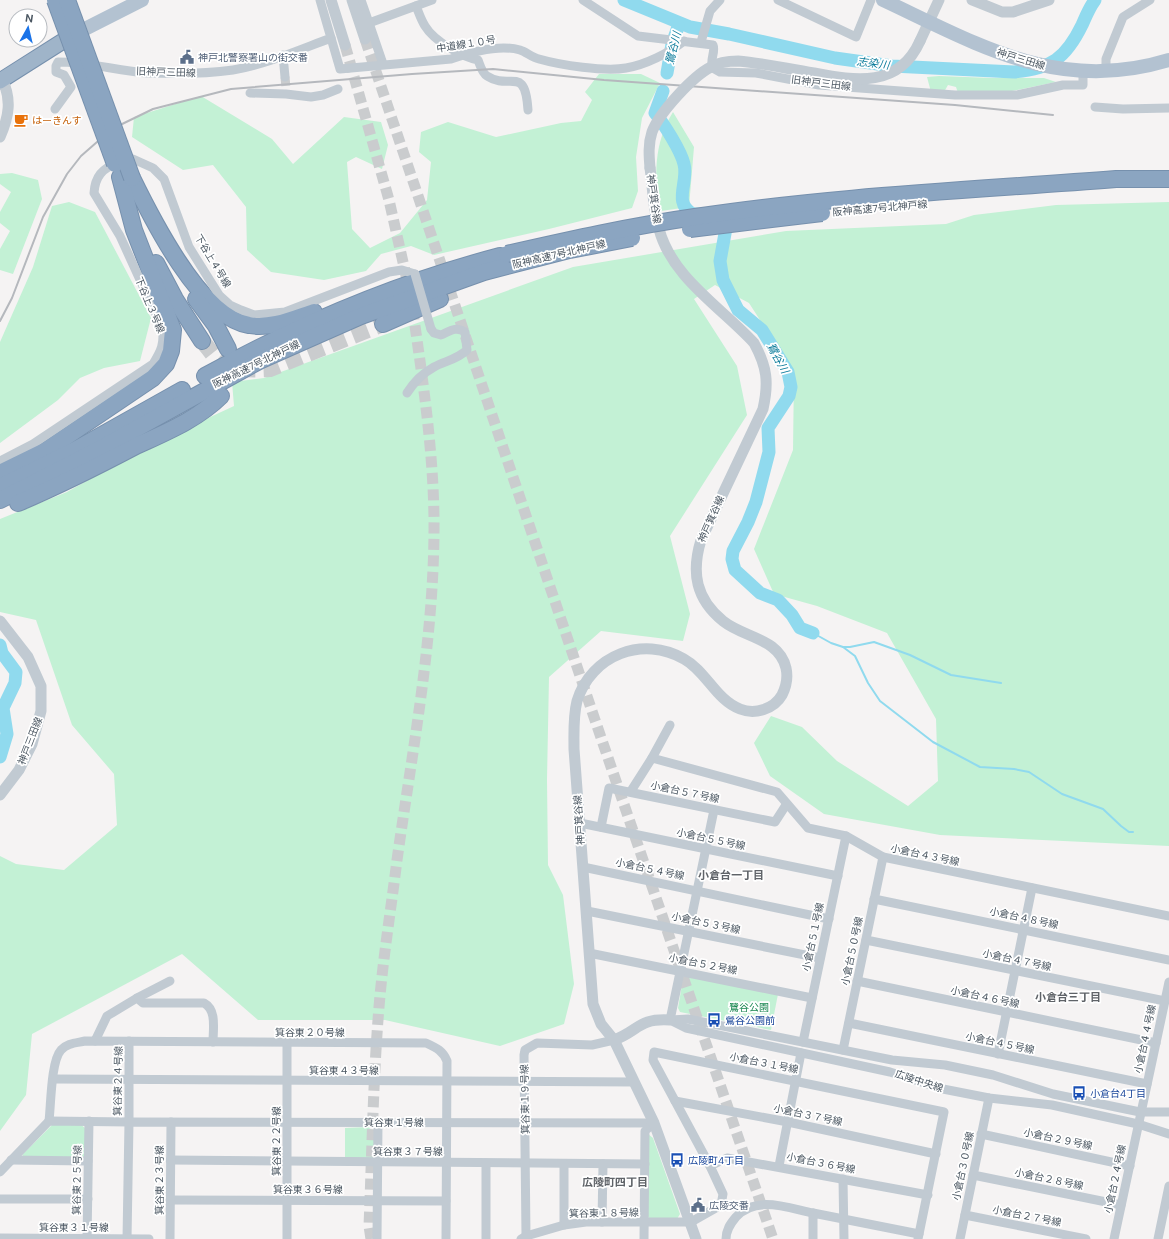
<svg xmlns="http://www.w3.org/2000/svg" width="1169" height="1239" font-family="'DM Sans','Noto Sans JP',sans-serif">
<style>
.green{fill:#c3f1d5}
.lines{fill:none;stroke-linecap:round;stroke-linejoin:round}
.stream{stroke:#90daee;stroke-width:2}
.river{stroke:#90daee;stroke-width:13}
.minor-tunnel{stroke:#caccce;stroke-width:9;stroke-dasharray:9 4.5;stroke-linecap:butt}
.tertiary-tunnel{stroke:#caccce;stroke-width:11;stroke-dasharray:11 5.5;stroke-linecap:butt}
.motorway-tunnel{stroke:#caccce;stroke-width:16;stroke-dasharray:16 8;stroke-linecap:butt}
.trunk-casing{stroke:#7690ad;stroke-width:17}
.motorway-casing{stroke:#7690ad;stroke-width:18}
.minor{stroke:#c1cad2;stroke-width:9}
.tertiary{stroke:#c1cad2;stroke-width:11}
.primary{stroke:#b3c2d1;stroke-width:14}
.trunk{stroke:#9fb4c9;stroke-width:15}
.motorway{stroke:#8ba5c1;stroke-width:16}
.rail{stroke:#b5b8bd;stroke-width:2}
.motorway-bridge-casing{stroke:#7690ad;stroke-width:18;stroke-linecap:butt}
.minor-bridge{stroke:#c1cad2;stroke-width:9}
.tertiary-bridge{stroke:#c1cad2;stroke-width:11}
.motorway-bridge{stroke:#8ba5c1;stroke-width:16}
.labels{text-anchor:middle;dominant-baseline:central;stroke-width:3.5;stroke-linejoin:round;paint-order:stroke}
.street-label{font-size:10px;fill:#4a5661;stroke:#fff}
.service-label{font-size:10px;fill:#4e5e75;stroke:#fff;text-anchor:start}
.food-label{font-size:10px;fill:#c56008;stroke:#fff;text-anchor:start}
.park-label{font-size:10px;fill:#17864f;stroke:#fff}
.transit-label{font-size:10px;fill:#164399;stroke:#fff;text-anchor:start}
.water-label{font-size:11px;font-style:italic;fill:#0c7c9b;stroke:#fff}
.neighbourhood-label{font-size:11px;font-weight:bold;fill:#5f6368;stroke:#fff}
</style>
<rect width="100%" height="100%" fill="#f5f3f3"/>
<!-- green -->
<g class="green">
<polygon points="599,74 641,74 660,83 642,118 636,157 638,191 632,208 549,229 434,255 411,246 381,254 366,271 324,280 271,272 247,250 246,207 213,165 183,170 132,137 134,117 201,96 272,139 293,164 344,117 381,122 388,145 382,169 356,157 347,162 352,229 370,248 400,233 427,200 431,162 419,152 421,132 448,122 496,137 561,123 581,121 592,100 585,92"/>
<polygon points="939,76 992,78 1044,78 1056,82 1012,91 958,93 956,87 948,85 944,92 931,92 927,77"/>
<path d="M 673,112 L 694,147 L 689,207 L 661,211 C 653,177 654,143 673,112 Z"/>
<polygon points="12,173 38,180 42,199 13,274 0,270 0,249 10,231 0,223 0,212 11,192 0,184 0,174"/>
<polygon points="69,202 95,212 151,318 140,361 104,368 80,378 58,400 0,443 0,342 33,267 52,206"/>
<polygon points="1169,202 1169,846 940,835 824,814 770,776 754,743 771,716 802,727 837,761 908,806 938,781 936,719 887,633 817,606 774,594 754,549 793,450 794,373 749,303 715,285 694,299 737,366 747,415 670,536 690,614 683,641 601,631 549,677 547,780 548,865 563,895 574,984 564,1024 500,1046 385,1020 258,1020 182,954 32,1034 26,1095 0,1131 0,856 16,864 64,870 117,825 114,774 72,725 36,620 0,612 0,519 67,492 150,445 234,406 232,382 264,378 573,267 786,231 946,224 974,215 1056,205"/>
<polygon points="688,976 778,994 771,1030 680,1012 678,1008 683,979"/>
<polygon points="80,1124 85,1128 86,1155 81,1158 22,1158 23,1154 52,1125"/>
<polygon points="368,1127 374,1132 375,1157 371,1160 345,1160 345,1128"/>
<polygon points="648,1134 653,1138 680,1214 677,1219 650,1219 647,1215"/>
</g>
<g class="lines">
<!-- stream -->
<g class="stream">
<polyline points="813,633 831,643 843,647 850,647 874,642 910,655 951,675 1001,683"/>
<polyline points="843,647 855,656 868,683 880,701 933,742 980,767 1014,769 1029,772 1062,794 1103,809 1121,826 1129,832 1133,832"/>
</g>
<!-- river -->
<g class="river">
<path d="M 624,0 L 690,27 L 729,34 L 835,58 L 892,66 L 1014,72 C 1051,69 1066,58 1082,25 C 1086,16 1089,8 1095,0"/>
<polyline points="667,73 672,44 678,27 677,23"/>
<path d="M 663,91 L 655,113 C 664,124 681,151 684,164 C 689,182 672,203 693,214 L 701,214"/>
<polyline points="721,217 726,228 720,261 723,280 738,310 762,330 788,372 791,387 789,396 768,428 769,452 756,502 748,522 733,551 732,559 735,570 760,593 778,600 792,615 800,628 813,633"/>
<polyline points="0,645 2,653 16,672 15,683 3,708 7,734 0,757"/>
</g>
<!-- minor-tunnel -->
<polyline class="minor-tunnel" points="285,77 286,88"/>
<!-- tertiary-tunnel -->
<g class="tertiary-tunnel">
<polyline points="365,39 595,720 773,1239"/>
<polyline points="345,45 389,200 407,280"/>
<path d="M 371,1239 L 369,1226 C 372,1153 373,1080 379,1007 C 383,958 391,909 397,860 C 413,746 435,633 434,518 C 433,446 422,375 412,305"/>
</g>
<!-- motorway-tunnel -->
<path class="motorway-tunnel" d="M 202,341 C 207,346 211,353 216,358 C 229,371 253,370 270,369 L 383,324"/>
<defs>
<polyline id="trunk" points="0,81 71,36 71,26"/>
<g id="motorway">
<path d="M 132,178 C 152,219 201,318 249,325 C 271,329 293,319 314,312"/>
<polyline points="156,263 175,299 202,341"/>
<polyline points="196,299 216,326 228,349"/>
<polyline points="383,324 440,299"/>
<path d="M 205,376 C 298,325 397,283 500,256"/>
<polyline points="0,473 45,451 153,378 166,364 171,351 173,330 134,230 120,177"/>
<polyline points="0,487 75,450 182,390"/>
<polyline points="0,500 96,451 259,361 361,316 484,272 569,250"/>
<path d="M 18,503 C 58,486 96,467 134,447 C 164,433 197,420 221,396"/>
</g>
</defs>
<!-- trunk casing -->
<use href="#trunk" class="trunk-casing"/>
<!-- motorway casing -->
<use href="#motorway" class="motorway-casing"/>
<!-- minor -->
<g class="minor">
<polyline points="361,0 369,23 432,0"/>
<path d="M 583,0 L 638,36 L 713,45 C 716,52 709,60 713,68 L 720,72 L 756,73 L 819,85 L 955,95 L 1017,95 L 1063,85 L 1083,85 L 1083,72"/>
<polyline points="778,0 856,37 871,0"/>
<path d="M 416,6 C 419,13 421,20 425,26 C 434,41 462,57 478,60 C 480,65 482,73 487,76 C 510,91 525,64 528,110"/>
<polyline points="369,23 383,64"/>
<path d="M 331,38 L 340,69 L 451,59 C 471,52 499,44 520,50 C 526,52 532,57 539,59 C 560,65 605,72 626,68 C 645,65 669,53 684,41"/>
<polyline points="701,42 710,11 720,0"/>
<polyline points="283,55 285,77"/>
<polyline points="1106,71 1106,59 1123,17 1150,0"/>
<polyline points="250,93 286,94 311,97 323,95 338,89"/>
<polyline points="1095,107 1123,109 1169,108"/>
<path d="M 55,109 L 71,87 L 64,75 L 56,72 L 56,66 L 58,62 C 89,62 118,71 148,73 C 177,74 205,74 233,70 C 265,65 301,49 331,38 L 320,0"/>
<polyline points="122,162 133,159 153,168 164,179 189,247 219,295 230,305 241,310 254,315 285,312 389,272 402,270 415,274"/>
<path d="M 407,393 C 414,382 423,373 434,367 C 445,361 458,359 467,350 L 465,332 C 456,326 450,331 441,335 L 434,333 L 431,329"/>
<path d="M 0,461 L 33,444 L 153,364 C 161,351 165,343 162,328 L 120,236 L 94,193 C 95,177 102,168 118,163"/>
<polyline points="652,758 777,792 808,828 846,836 883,857 1169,916"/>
<polyline points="631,791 652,758 670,725"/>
<polyline points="580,823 838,876"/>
<polyline points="601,827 609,788 775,822 786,805"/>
<polyline points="583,867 829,919"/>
<polyline points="874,899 1169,960"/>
<polyline points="587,911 820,958"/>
<polyline points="866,940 1165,1001"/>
<polyline points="589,953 812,998"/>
<polyline points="857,981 1156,1043"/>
<polyline points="137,998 170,981"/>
<polyline points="670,1020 686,1028 890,1072 943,1089 989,1098 1052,1105 1138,1124 1169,1134"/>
<polyline points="670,1020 714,810"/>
<polyline points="671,1020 688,1019 892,1060 945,1065 993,1075 1053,1094 1140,1112 1169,1112"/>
<polyline points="849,1023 1147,1084"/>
<path d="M 95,1041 L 107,1016 L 137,998 L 143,1003 L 204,1003 C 217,1010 213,1029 213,1042"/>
<polyline points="803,1042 846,836"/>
<polyline points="843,1050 883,857"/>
<polyline points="998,1054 1032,888"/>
<polyline points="54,1079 634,1082"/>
<polyline points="675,1101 788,1122 936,1154"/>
<path d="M 49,1121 C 51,1104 51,1061 61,1050 C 67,1043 76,1043 85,1041 L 426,1043 C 437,1048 443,1051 447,1061 L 446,1239"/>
<polyline points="981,1134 1130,1166"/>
<polyline points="11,1160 88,1161"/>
<polyline points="170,1160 645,1164"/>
<polyline points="486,1163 486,1239"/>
<polyline points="710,1166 727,1158 928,1195"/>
<polyline points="779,1166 801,1053"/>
<polyline points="0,1172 49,1121 129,1122 129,1041"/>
<polyline points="973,1175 1121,1205"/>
<polyline points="843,1179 844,1239"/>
<polyline points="0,1199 88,1199"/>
<polyline points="170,1200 446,1201"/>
<polyline points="965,1215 1086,1239"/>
<polyline points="602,1222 603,1164"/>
<polyline points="564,1225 564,1164"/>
<polyline points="526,1236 524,1055 525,1050 537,1043 592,1045 614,1040"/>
<polyline points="0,1238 149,1239"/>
<polyline points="87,1239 89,1121"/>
<polyline points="127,1239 129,1122 654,1123"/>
<polyline points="170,1239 171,1122"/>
<polyline points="287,1239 287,1043"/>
<polyline points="377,1239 378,1122"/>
<polyline points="521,1239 526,1236 564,1225 586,1222 691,1222 721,1205 723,1194 710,1166 653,1060 654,1052 944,1112 918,1239"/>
<polyline points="644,1239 645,1131 654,1123"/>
<path d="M 726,1239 C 726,1230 730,1224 736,1217 C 756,1195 788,1208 813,1213"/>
<polyline points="813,1239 813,1213 919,1234"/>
<polyline points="960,1239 989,1098"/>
<polyline points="1114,1239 1169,982"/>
<polyline points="1158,1239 1169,1186"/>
</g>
<!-- tertiary -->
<g class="tertiary">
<polyline points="331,0 345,45"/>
<polyline points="352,0 365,39"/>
<polyline points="972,0 1002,12 1013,12 1049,0"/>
<polyline points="920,41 939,0"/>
<path d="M 0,137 C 9,117 12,99 2,79"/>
<path d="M 650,168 C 653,189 653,210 659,229 C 672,278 721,307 754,343 C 767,367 769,382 763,409 L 701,540 C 691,573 696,599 723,621 C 744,638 779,638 786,668 C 788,677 786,687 782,695 C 774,709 755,715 740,709 C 716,700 706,671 684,659 C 643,635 591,655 577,701 C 573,717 574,733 574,749 L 593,1004 L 601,1024 L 614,1040 L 654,1123 L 696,1239"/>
<polyline points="0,621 28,657 41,686 41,711 32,744 19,770 0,795"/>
<path d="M 614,1040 C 639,1031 638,1018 670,1020"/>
</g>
<!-- primary -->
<g class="primary">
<path d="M 883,0 C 979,45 1059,94 1169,60"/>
<polyline points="71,36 142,0"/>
</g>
<!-- trunk -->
<use href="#trunk" class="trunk"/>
<!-- motorway -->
<use href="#motorway" class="motorway"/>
<!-- rail -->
<polyline class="rail" points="0,321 12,298 43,217 67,174 81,156 97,142 118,126 153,109 231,89 412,74 493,69 604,80 955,105 1053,115"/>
<defs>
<g id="motorway-bridge">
<polyline points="55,0 115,164"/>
<polyline points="67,0 132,178"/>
<polyline points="690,229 822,213"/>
<polyline points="570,250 632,238"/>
<path d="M 507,254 C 569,240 631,226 695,217 C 834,196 975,190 1116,179 L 1169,179"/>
</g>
</defs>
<!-- motorway-bridge casing -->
<use href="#motorway-bridge" class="motorway-bridge-casing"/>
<!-- minor-bridge -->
<polyline class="minor-bridge" points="415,274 431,329"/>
<!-- tertiary-bridge -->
<path class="tertiary-bridge" d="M 650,168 C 649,156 648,144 652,132 C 659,113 693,76 711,67 C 719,62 728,61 738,61 C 763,63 788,69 814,73 C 856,81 899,88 920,41"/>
<!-- motorway-bridge -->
<use href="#motorway-bridge" class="motorway-bridge"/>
</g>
<!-- icons -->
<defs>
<symbol id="civic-bare" viewBox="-9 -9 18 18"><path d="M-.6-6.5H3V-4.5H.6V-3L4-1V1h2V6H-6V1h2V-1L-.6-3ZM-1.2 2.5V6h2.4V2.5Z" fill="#5c6f8a" stroke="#fff" stroke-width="2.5" paint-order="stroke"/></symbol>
<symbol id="cafe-bare" viewBox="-9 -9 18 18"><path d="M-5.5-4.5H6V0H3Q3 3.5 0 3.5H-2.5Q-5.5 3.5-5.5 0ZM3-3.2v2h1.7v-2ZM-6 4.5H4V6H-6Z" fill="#e8710a" stroke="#fff" stroke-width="2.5" paint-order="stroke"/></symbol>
<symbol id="bus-bare" viewBox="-9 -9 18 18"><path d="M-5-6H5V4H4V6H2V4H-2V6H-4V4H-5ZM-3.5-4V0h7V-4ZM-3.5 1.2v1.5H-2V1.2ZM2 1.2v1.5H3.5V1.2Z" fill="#1a4fb4" stroke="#fff" stroke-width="2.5" paint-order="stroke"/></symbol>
</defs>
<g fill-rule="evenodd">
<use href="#civic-bare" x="177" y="47" width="20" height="20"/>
<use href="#cafe-bare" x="11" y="110" width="20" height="20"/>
<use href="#bus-bare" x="704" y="1010" width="20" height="20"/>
<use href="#bus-bare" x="1069" y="1083" width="20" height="20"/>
<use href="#bus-bare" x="667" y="1150" width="20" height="20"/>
<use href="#civic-bare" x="688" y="1195" width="20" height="20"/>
</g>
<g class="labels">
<!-- street labels -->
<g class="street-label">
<text transform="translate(466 44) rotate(-9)">中道線１０号</text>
<text transform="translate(1021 59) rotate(17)">神戸三田線</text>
<text transform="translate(166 72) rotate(2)">旧神戸三田線</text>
<text transform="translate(821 83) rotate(7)">旧神戸三田線</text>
<text transform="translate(654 199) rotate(82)">神戸箕谷線</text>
<text transform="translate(880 208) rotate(-5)">阪神高速7号北神戸線</text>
<text transform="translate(559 254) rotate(-13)">阪神高速7号北神戸線</text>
<text transform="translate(213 261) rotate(59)">下谷上４号線</text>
<text transform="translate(150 305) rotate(67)">下谷上３号線</text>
<text transform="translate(256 364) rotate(-26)">阪神高速7号北神戸線</text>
<text transform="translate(711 519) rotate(-66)">神戸箕谷線</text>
<text transform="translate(30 741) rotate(-69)">神戸三田線</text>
<text transform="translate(685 792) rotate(12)">小倉台５７号線</text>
<text transform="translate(579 820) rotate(-94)">神戸箕谷線</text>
<text transform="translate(711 839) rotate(12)">小倉台５５号線</text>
<text transform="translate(925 855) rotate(12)">小倉台４３号線</text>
<text transform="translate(650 869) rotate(12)">小倉台５４号線</text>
<text transform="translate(1024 918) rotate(12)">小倉台４８号線</text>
<text transform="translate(706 923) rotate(12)">小倉台５３号線</text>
<text transform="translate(813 937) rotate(-78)">小倉台５１号線</text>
<text transform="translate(852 951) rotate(-78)">小倉台５０号線</text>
<text transform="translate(1017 960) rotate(12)">小倉台４７号線</text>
<text transform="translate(703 964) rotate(11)">小倉台５２号線</text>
<text transform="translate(985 997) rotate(12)">小倉台４６号線</text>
<text x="310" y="1032">箕谷東２０号線</text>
<text transform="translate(1145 1039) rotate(-78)">小倉台４４号線</text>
<text transform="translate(1000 1043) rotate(12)">小倉台４５号線</text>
<text transform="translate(764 1063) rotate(11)">小倉台３１号線</text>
<text x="344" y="1070">箕谷東４３号線</text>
<text transform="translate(118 1081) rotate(-89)">箕谷東２４号線</text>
<text transform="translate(919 1081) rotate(18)">広陵中央線</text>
<text transform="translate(525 1099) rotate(-91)">箕谷東１９号線</text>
<text transform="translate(808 1115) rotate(12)">小倉台３７号線</text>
<text x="394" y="1122">箕谷東１号線</text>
<text transform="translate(1058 1139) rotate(12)">小倉台２９号線</text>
<text transform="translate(276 1141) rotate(-90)">箕谷東２２号線</text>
<text x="408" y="1151">箕谷東３７号線</text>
<text transform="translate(821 1163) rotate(11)">小倉台３６号線</text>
<text transform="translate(963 1166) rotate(-78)">小倉台３０号線</text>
<text transform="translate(1049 1179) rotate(12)">小倉台２８号線</text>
<text transform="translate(1115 1179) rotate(-78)">小倉台２４号線</text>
<text transform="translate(77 1180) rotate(-89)">箕谷東２５号線</text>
<text transform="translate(159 1180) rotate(-90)">箕谷東２３号線</text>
<text x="308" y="1189">箕谷東３６号線</text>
<text transform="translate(604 1213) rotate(-1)">箕谷東１８号線</text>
<text transform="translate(1027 1216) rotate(11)">小倉台２７号線</text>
<text x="74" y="1227">箕谷東３１号線</text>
</g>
<!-- service labels -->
<g class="service-label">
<text x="198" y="57">神戸北警察署山の街交番</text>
<text x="709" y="1205">広陵交番</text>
</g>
<!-- food labels -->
<g class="food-label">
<text x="32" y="120">はーきんす</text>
</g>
<!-- park labels -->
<g class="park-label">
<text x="749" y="1007">鷺谷公園</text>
</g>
<!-- transit labels -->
<g class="transit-label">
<text x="725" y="1020">鶯谷公園前</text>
<text x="1090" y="1093">小倉台4丁目</text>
<text x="688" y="1160">広陵町4丁目</text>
</g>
<!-- water labels -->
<g class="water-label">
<text transform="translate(673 48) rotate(-76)">鷺谷川</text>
<text transform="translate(873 63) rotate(7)">志染川</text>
<text transform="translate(778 358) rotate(61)">鷺谷川</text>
</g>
<!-- neighbourhood labels -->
<g class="neighbourhood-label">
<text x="731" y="875">小倉台一丁目</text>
<text x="1068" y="997">小倉台三丁目</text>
<text x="615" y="1182">広陵町四丁目</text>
</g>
</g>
<!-- north arrow -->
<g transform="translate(28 28) rotate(8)"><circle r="19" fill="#ffffff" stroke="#b7bbc0"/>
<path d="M0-3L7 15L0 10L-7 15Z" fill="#1a73e8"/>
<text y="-6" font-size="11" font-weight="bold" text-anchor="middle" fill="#4a5661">N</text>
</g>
</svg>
